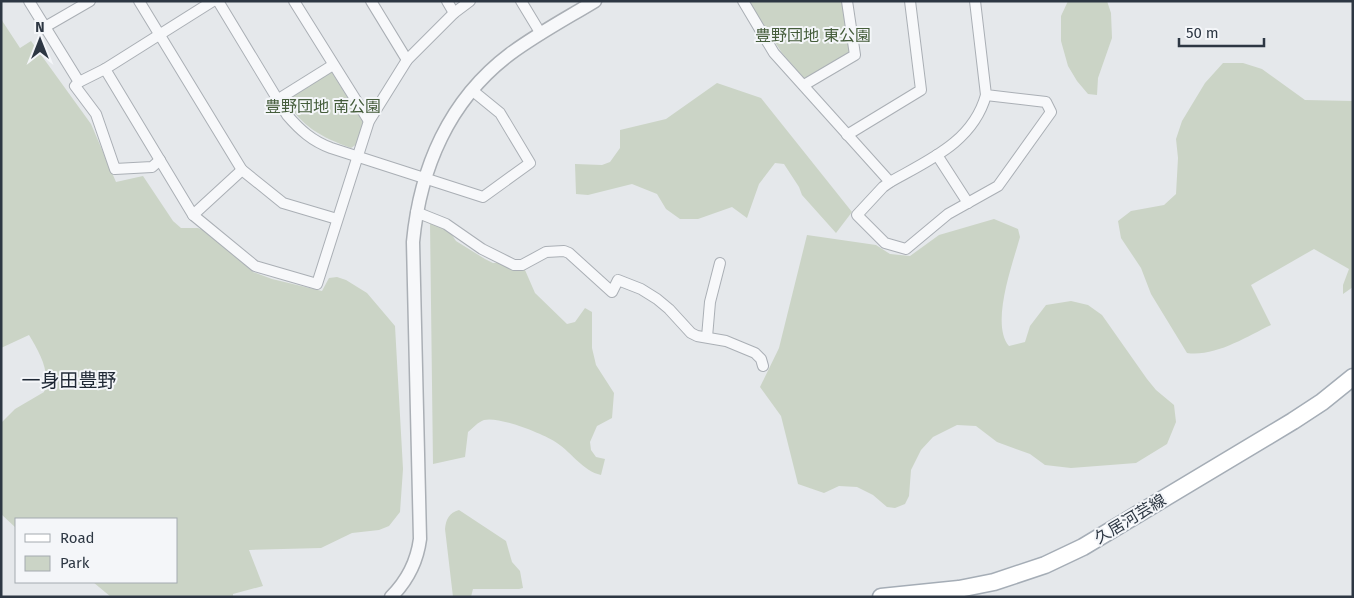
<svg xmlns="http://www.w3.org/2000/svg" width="1354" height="598" font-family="'Fira Sans','Noto Sans JP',sans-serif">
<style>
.green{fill:#cbd4c6}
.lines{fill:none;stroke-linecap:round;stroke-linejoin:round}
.minor-casing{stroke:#aaafb5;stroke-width:12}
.tertiary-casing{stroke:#aaafb5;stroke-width:15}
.primary-casing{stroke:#a5adb6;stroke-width:19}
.minor{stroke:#f7f8fa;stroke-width:10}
.tertiary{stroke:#f7f8fa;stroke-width:12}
.primary{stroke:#fff;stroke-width:16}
.labels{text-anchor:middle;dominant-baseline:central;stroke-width:4;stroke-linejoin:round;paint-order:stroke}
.park-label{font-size:16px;fill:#455d3b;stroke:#f4f6f9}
.street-label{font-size:16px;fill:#2d3743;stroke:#f4f6f9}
.quarter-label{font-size:19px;fill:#1f2834;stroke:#f4f6f9}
</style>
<rect width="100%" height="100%" fill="#e5e8eb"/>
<!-- green -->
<g class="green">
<polygon points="748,1 842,1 844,6 851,49 849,53 808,77 804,78 782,53"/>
<polygon points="1068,1 1107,1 1111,13 1112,38 1098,78 1097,95 1088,94 1077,81 1068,66 1061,41 1061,16"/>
<path d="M 1,19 L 20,48 L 31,41 L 91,124 L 116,182 L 143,176 L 173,221 L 181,228 L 198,228 L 205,231 L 253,272 L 272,279 L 322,291 L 329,278 L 337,277 L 346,280 L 367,293 L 395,326 L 403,469 L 400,512 L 389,526 L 379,530 L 352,533 L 321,548 L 249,550 L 263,586 L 233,594 L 233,597 L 111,597 L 93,582 L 176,582 L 176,519 L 16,519 L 16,528 L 1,514 L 1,423 L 15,409 L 44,392 C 51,371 39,352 29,335 L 1,348 Z"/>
<path d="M 1223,63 L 1243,63 L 1262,69 L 1305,100 L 1353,101 L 1353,287 L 1343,294 L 1343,285 L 1349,269 L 1314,249 L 1251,285 L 1271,325 C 1246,337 1215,357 1187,353 L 1151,294 L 1141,268 L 1121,238 L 1118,221 L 1131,211 L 1164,205 L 1176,194 L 1178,158 L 1176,139 L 1182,121 L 1205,83 Z"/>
<path d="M 331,71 L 363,122 L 357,144 L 351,148 C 321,137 302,127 285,99 Z"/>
<polygon points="717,83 761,98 852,212 836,233 802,195 799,187 784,164 775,163 759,184 747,218 732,207 698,219 680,219 666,209 657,194 632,184 588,195 576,194 575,164 602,165 610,162 620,148 620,130 666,119"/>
<path d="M 994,219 L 1018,229 L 1020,237 C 1013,263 990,324 1009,346 L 1025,342 L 1030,326 L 1046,305 L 1071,301 L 1088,305 L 1102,315 L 1147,379 L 1156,390 L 1174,405 L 1176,422 L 1167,444 L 1136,463 L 1071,468 L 1045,465 L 1030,454 L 997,442 L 976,426 L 957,425 L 933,437 L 921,450 L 911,470 L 909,496 L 905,504 L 895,508 L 887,507 L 873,495 L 857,487 L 839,486 L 824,493 L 798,484 L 781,416 L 760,387 L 779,348 L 807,235 L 876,245 L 890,254 L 910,256 L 939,235 Z"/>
<path d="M 430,222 L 446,226 L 456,241 L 485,259 L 493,263 L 510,262 L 525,270 L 535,293 L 567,324 L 575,322 L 585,308 L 592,312 L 592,348 L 596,365 L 614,393 L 612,418 L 597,426 L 590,442 L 591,450 L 596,457 L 605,459 L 601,475 C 583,471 572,453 557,443 C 544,434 499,416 484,420 C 478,422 473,428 468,432 L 465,457 L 433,464 Z"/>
<path d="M 459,510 L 506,541 L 512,562 L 520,571 L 523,588 L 519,589 L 473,589 L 471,597 L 453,597 L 445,529 C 446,519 449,513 459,510 Z"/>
</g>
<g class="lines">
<defs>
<g id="minor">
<polyline points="29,1 79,82"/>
<polyline points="139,1 242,170 283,203 337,219"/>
<path d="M 218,1 L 287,115 C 300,130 312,141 331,148 L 483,197 L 530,163 L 500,113 L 473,91"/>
<polyline points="294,1 369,121"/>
<polyline points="371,1 407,60"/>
<polyline points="447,1 454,13"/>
<polyline points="521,1 541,34"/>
<polyline points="743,1 774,53 890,182 883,187 857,215 885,243 906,249 948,214 998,186 1051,112 1046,102 986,95 975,1"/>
<polyline points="45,27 90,1"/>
<polyline points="105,69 193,215 255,266 317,284 369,121 407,60 454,13 470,1"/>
<polyline points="804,85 855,55 847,1"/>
<polyline points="277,100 333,65"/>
<polyline points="847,135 921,90 910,1"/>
<polyline points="937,155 968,203"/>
<polyline points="160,160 152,167 115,169 96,114 75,86 79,82 105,69 213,1"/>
<path d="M 890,182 C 929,160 973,142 986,95"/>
<polyline points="416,212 446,224 482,249 514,265 522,265 546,252 564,251 569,253 612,292 618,280 641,289 657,299 669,309 691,333 697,336 726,341 755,353 761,359 763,366"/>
<polyline points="193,215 242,170"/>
<polyline points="707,337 710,302 720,263"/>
</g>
<path id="tertiary" d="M 391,597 C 408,580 417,562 420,539 L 413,242 C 420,168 449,100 510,54 C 537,34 567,18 595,1"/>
<polyline id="primary" points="881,597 959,589 994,582 1045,565 1083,547 1293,421 1322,402 1353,377"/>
</defs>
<!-- minor casing -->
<use href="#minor" class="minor-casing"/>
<!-- tertiary casing -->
<use href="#tertiary" class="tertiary-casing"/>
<!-- primary casing -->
<use href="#primary" class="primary-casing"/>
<!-- minor -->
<use href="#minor" class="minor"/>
<!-- tertiary -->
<use href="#tertiary" class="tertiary"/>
<!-- primary -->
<use href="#primary" class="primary"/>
</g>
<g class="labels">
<!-- park labels -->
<g class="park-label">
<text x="813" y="35">豊野団地 東公園</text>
<text x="323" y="106">豊野団地 南公園</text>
</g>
<!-- street labels -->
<g class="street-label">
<text transform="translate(1130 519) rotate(-31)">久居河芸線</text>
</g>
<!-- quarter labels -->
<g class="quarter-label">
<text x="69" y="380">一身田豊野</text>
</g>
</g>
<!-- border -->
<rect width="1354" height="598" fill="none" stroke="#2d3743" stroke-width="5"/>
<!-- legend -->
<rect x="15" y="518" width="162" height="65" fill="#f4f6f9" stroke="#a4aab0"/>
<rect x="25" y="534" width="25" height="8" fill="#ffffff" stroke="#a4aab0"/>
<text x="60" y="543" font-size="15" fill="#2d3743">Road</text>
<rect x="25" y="556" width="25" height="15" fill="#cbd4c6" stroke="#a4aab0"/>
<text x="60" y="568" font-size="15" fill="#2d3743">Park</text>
<!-- north arrow -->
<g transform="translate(40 40)" stroke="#f4f6f9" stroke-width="4" paint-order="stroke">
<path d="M0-4L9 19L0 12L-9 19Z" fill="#2d3743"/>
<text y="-8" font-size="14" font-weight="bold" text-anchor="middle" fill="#2d3743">N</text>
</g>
<!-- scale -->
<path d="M1179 38v8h85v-8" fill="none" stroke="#2d3743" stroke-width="2.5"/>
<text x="1186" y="38" font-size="15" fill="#2d3743" stroke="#f4f6f9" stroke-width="4" paint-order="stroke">50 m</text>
</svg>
